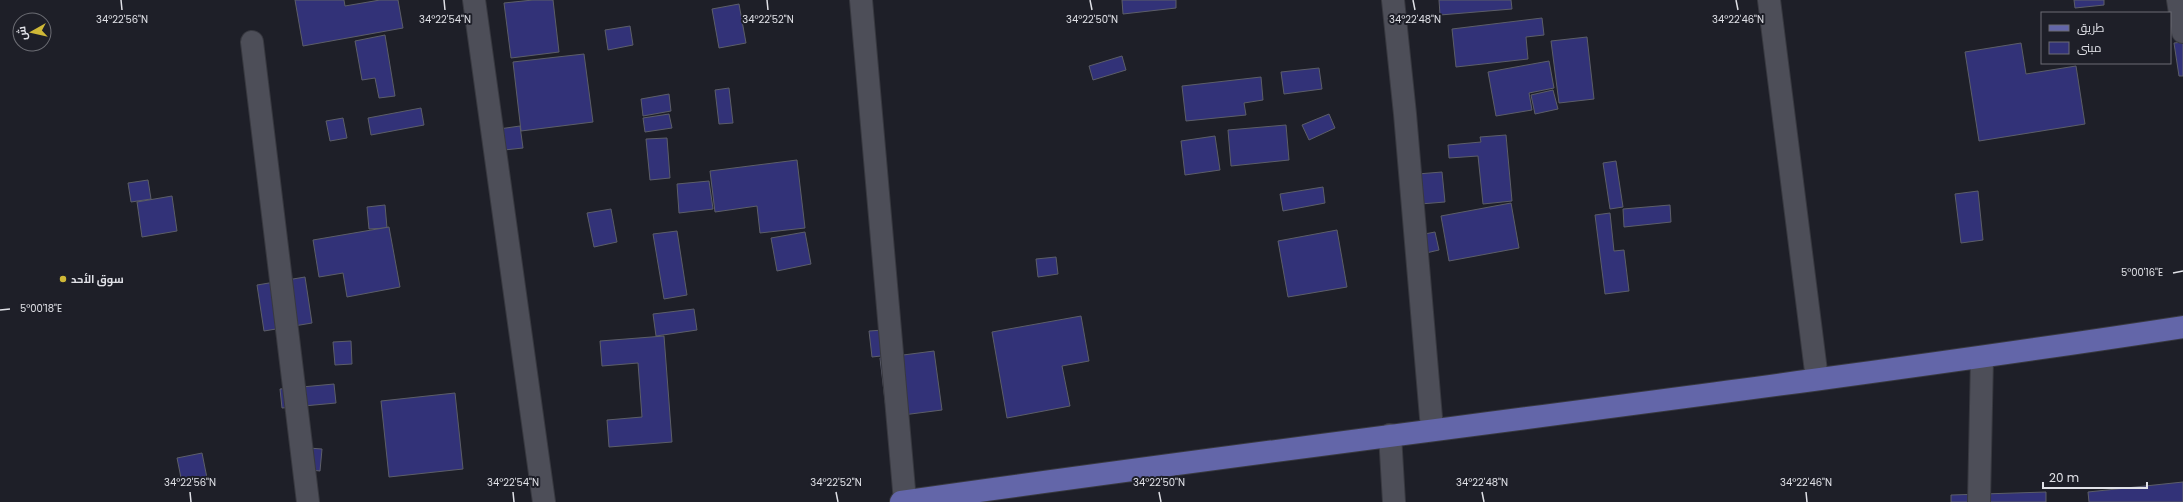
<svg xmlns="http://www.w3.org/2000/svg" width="2183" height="502" font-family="Poppins,Cairo,sans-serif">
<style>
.building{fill:#323278;stroke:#5c5e68}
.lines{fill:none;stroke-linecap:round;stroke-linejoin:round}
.minor-casing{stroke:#383940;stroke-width:24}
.major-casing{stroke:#383940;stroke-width:24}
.minor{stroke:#4d4e58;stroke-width:22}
.major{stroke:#6366a9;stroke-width:22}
.ticks{fill:none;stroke:#e0e1e7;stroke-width:1.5}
.poi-dot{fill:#cfb837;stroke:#1e1f28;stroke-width:1.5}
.labels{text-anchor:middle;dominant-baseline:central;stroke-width:4;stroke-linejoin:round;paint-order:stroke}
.poi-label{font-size:11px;font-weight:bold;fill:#e0e1e7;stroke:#1e1f28;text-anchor:start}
.ticks-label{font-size:10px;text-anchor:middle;fill:#e0e1e7;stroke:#1e1f28;stroke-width:4;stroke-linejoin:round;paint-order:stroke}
</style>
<rect width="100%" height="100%" fill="#1e1f28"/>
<!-- building -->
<g class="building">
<polygon points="295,0 344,0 345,6 380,0 398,0 403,28 303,46"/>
<polygon points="533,0 553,0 559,52 511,58 504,3"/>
<polygon points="1122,0 1176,0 1176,8 1123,14"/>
<polygon points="1439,0 1511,0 1512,9 1440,15"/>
<polygon points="2074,0 2104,0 2104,5 2075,8"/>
<polygon points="739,4 746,43 719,48 712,9"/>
<polygon points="1542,18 1544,35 1526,37 1528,59 1456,67 1452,29"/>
<polygon points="630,26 633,45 608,50 605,30"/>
<polygon points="385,35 395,96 379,98 375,78 362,80 355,41"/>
<polygon points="1587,37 1594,99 1559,103 1551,41"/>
<polygon points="2183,42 2183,76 2179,76 2174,43"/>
<polygon points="2021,43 2026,74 2076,66 2085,124 1979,141 1965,52"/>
<polygon points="584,54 593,122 521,131 513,62"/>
<polygon points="1122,56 1126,70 1093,80 1089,66"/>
<polygon points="1549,61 1554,88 1529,93 1532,110 1496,116 1488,72"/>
<polygon points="1319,68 1322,89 1284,94 1281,72"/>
<polygon points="1261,77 1263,100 1244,103 1246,115 1186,121 1182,86"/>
<polygon points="729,88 733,123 719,124 715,90"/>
<polygon points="1553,90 1558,109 1535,114 1531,95"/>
<polygon points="669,94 671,111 643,116 641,99"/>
<polygon points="421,108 424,125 371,135 368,118"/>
<polygon points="669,114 672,128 645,132 643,118"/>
<polygon points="1329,114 1335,128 1309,140 1302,125"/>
<polygon points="343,118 347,138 330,141 326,121"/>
<polygon points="1286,125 1289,160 1231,166 1228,130"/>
<polygon points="520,126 523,148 495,151 492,130"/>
<polygon points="1506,135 1512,201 1483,204 1478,156 1449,158 1448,145 1481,142 1480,137"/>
<polygon points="1215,136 1220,170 1185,175 1181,141"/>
<polygon points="667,138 670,178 650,180 646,139"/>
<polygon points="797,160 805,228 760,233 757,206 715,212 710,171"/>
<polygon points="1616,161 1623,207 1610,209 1603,163"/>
<polygon points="1442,172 1445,202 1408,205 1405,175"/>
<polygon points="148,180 151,199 131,202 128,183"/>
<polygon points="709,181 713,209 679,213 677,184"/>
<polygon points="1323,187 1325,203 1283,211 1280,194"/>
<polygon points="1978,191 1983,240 1961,243 1955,194"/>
<polygon points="172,196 177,231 142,237 137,202"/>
<polygon points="1511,203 1519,248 1449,261 1441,216"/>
<polygon points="385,205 387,228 369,229 367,207"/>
<polygon points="1670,205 1671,222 1624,227 1623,209"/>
<polygon points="611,209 617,242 594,247 587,213"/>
<polygon points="1610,213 1614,251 1624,250 1629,291 1605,294 1595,215"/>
<polygon points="389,227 400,287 347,297 343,273 319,277 313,240"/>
<polygon points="1337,230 1347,287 1288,297 1278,241"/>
<polygon points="677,231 687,295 664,299 653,234"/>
<polygon points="805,232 811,264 777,271 771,238"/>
<polygon points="1435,232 1439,250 1413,256 1409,237"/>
<polygon points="1056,257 1058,274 1038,277 1036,259"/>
<polygon points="305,277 312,323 264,331 257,285"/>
<polygon points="694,309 697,330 656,336 653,314"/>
<polygon points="1081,316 1089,361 1062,366 1070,406 1007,418 992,332"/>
<polygon points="897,329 899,354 872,357 869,331"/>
<polygon points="664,336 672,442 609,447 607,420 642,417 638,363 602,366 600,341"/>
<polygon points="351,341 352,364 335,365 333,342"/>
<polygon points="934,351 942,410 887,417 880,358"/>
<polygon points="334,384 336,403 282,408 280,389"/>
<polygon points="455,393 463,469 389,477 381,401"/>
<polygon points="295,447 322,449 320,471 293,468"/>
<polygon points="202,453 207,478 182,483 177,458"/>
<polygon points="2183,482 2183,502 2089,502 2088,492"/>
<polygon points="2046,492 2046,502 1951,502 1951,495"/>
</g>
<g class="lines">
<defs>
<g id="minor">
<polyline points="474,0 544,502"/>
<polyline points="861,0 905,501"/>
<polyline points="1393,0 1405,114 1432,429"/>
<polyline points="1769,0 1817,379"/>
<polyline points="2178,0 2183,32"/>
<polyline points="252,42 308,502"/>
<polyline points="1390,435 1394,502"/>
<polyline points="1979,502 1982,358"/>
</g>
<path id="major" d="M 901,502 C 1328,441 1757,392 2183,327"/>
</defs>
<!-- minor casing -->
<use href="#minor" class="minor-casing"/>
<!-- major casing -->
<use href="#major" class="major-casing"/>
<!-- minor -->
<use href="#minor" class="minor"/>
<!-- major -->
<use href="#major" class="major"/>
</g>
<!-- ticks -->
<path class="ticks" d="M 121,0 L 122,10M 444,0 L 445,10M 767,0 L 768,10M 1090,0 L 1092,10M 1413,0 L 1415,10M 1736,0 L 1738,10M 2173,273 L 2183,271M 0,310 L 10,309M 190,492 L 191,502M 513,492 L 514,502M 836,492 L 838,502M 1159,492 L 1161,502M 1482,492 L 1484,502M 1806,492 L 1807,502"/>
<!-- markers -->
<circle class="poi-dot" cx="63" cy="279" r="4"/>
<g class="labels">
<!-- poi labels -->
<g class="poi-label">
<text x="71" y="279">سوق الأحد</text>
</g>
</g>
<g class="ticks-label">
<text x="122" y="23">34°22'56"N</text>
<text x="445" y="23">34°22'54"N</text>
<text x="768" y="23">34°22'52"N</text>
<text x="1092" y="23">34°22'50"N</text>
<text x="1415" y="23">34°22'48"N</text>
<text x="1738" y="23">34°22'46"N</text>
<text x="2142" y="276">5°00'16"E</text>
<text x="41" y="312">5°00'18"E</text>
<text x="190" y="486">34°22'56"N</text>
<text x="513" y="486">34°22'54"N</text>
<text x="836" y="486">34°22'52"N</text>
<text x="1159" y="486">34°22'50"N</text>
<text x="1482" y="486">34°22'48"N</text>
<text x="1806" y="486">34°22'46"N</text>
</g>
<!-- legend -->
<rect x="2041" y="12" width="130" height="52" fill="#1e1f28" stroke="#6c6d74"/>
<rect x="2049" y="25" width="20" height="6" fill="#6366a9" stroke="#6c6d74"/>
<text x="2077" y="32" font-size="12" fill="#e0e1e7">طريق</text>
<rect x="2049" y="42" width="20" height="12" fill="#323278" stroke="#6c6d74"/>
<text x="2077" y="52" font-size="12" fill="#e0e1e7">مبنى</text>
<!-- north arrow -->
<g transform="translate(32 32) rotate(262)"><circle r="19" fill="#1e1f28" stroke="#6c6d74"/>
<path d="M0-3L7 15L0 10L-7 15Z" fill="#cfb837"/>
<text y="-6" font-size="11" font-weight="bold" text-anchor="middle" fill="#e0e1e7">ش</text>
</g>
<!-- scale -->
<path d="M2043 482v6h104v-6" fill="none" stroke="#e0e1e7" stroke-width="2"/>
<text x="2049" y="482" font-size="12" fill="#e0e1e7" stroke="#1e1f28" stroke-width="3" paint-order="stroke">20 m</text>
</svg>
